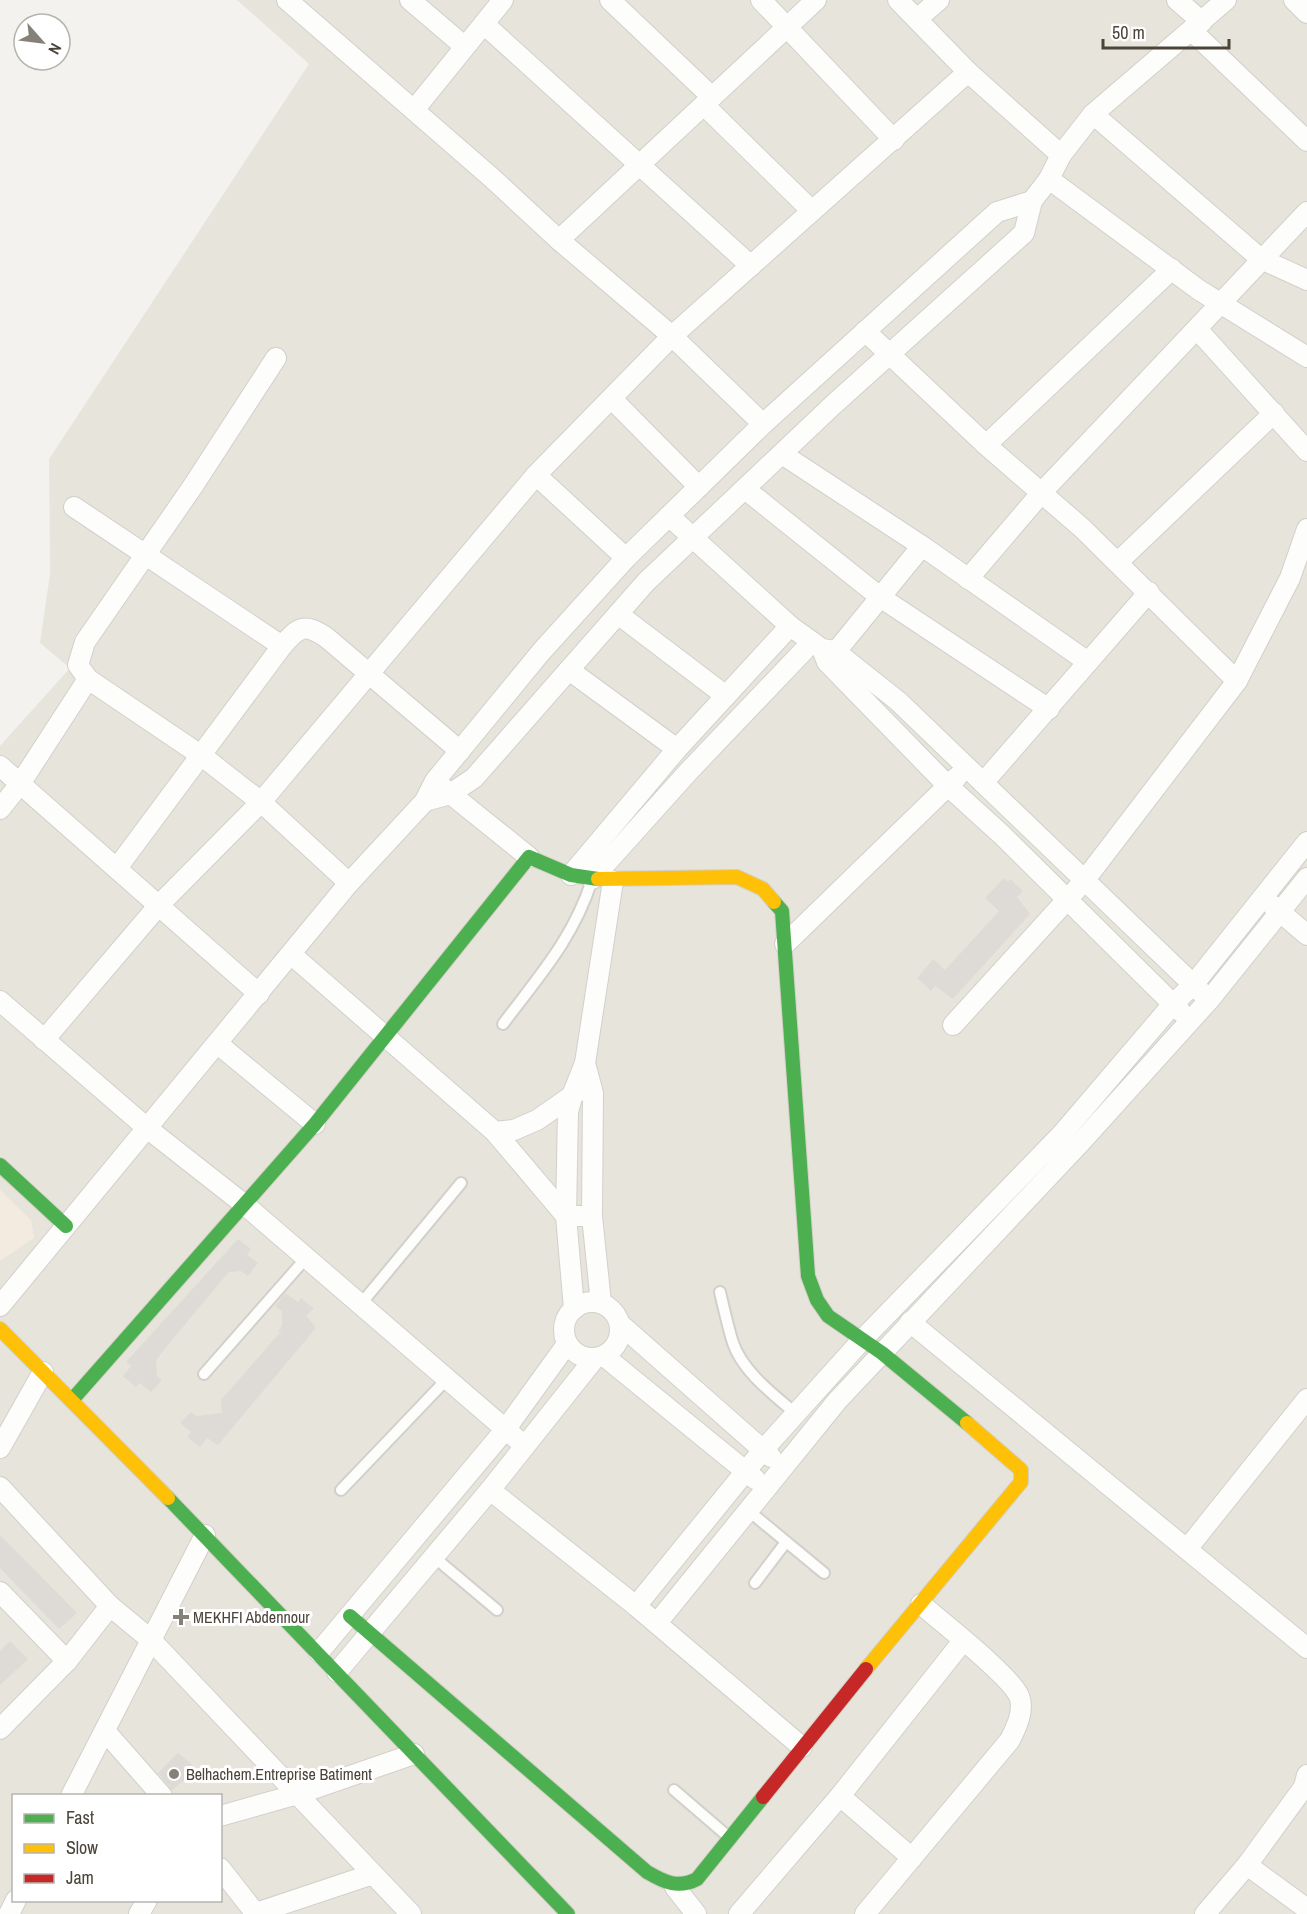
<svg xmlns="http://www.w3.org/2000/svg" width="1307" height="1914" font-family="'Archivo Narrow',sans-serif">
<style>
.residential{fill:#e7e4dc;fill-rule:evenodd}
.commercial{fill:#f3ebdf}
.building{fill:#dedbd6}
.lines{fill:none;stroke-linecap:round;stroke-linejoin:round}
.lane-casing{stroke:#d2d0cb;stroke-width:14}
.street-casing{stroke:#d2d0cb;stroke-width:22}
.fast-casing{stroke:#d3cfc5;stroke-width:16}
.slow-casing{stroke:#d3cfc5;stroke-width:16}
.jam-casing{stroke:#d3cfc5;stroke-width:16}
.lane{stroke:#fdfdfc;stroke-width:10}
.street{stroke:#fdfdfc;stroke-width:20}
.fast{stroke:#4caf50;stroke-width:14}
.slow{stroke:#ffc107;stroke-width:14}
.jam{stroke:#c62828;stroke-width:14}
.poi-dot{fill:#868178;stroke:#fff;stroke-width:2}
.labels{text-anchor:middle;dominant-baseline:central;stroke-width:6;stroke-linejoin:round;paint-order:stroke}
.poi-label{font-size:16px;fill:#4b4439;stroke:#fff;text-anchor:start}
</style>
<rect width="100%" height="100%" fill="#f4f2ee"/>
<!-- residential -->
<path class="residential" d="M 237,0 L 1307,0 L 1307,1914 L 0,1914 L 0,746 L 70,668 L 40,643 L 50,574 L 49,459 L 309,64 ZM 14,1796 L 220,1796 L 220,1900 L 14,1900 Z"/>
<!-- commercial -->
<polygon class="commercial" points="0,1190 31,1220 34,1238 0,1261"/>
<!-- building -->
<g class="building">
<polygon points="1004,878 1008,882 1010,879 1023,891 1017,897 1030,914 953,999 935,986 931,991 917,978 933,959 945,970 999,911 985,898"/>
<polygon points="238,1239 251,1249 247,1255 258,1263 248,1276 241,1271 229,1272 191,1317 156,1360 157,1376 162,1380 151,1392 140,1383 136,1387 123,1376 131,1366 126,1362"/>
<polygon points="285,1293 298,1302 301,1298 314,1309 306,1315 316,1328 218,1445 207,1438 200,1447 187,1437 191,1432 180,1423 191,1412 197,1416 222,1413 221,1400 283,1329 277,1333 282,1325 282,1311 275,1306"/>
<polygon points="0,1535 77,1613 59,1629 0,1568"/>
<polygon points="10,1641 28,1659 0,1685 0,1651"/>
<polygon points="178,1753 197,1769 172,1790 158,1773"/>
</g>
<g class="lines">
<defs>
<g id="lane">
<path d="M 503,1024 C 539,976 573,939 592,880"/>
<path d="M 720,1292 C 724,1309 728,1327 733,1343 C 743,1372 773,1394 795,1413"/>
<polyline points="360,1305 461,1183"/>
<polyline points="204,1374 306,1258"/>
<polyline points="341,1490 447,1379"/>
<polyline points="749,1511 824,1573"/>
<polyline points="434,1557 497,1610"/>
<polyline points="755,1583 786,1542"/>
<polyline points="674,1790 731,1839"/>
</g>
<g id="street">
<polyline points="287,0 492,178 559,240 672,336 763,424"/>
<polyline points="410,0 464,46"/>
<polyline points="610,0 712,97"/>
<polyline points="761,0 894,140"/>
<polyline points="898,0 968,72 1061,155"/>
<polyline points="1177,0 1202,22"/>
<polyline points="1294,0 1307,13"/>
<polyline points="917,19 939,0"/>
<polyline points="484,24 751,266"/>
<polyline points="1192,31 1307,141"/>
<polyline points="704,105 812,211"/>
<polyline points="414,110 503,0"/>
<polyline points="1093,114 1261,259 1307,280"/>
<polyline points="1049,179 1199,290 1307,357"/>
<polyline points="559,240 816,0"/>
<polyline points="1197,329 1307,451"/>
<polyline points="865,331 986,445 1082,528 1237,681"/>
<polyline points="612,399 699,487"/>
<polyline points="986,445 1172,269"/>
<polyline points="782,454 922,546 1088,662"/>
<polyline points="536,475 626,558"/>
<polyline points="745,489 880,597 1049,709"/>
<polyline points="74,507 282,646"/>
<polyline points="669,516 790,626 822,649 835,651 898,701 1203,994"/>
<polyline points="1118,562 1274,413"/>
<polyline points="968,579 1043,491 1307,212"/>
<polyline points="618,614 726,696"/>
<polyline points="822,649 827,662 948,786 1002,835 1181,1012"/>
<polyline points="829,660 922,546"/>
<polyline points="569,670 677,749"/>
<polyline points="88,679 202,756 261,802 349,883"/>
<polyline points="0,766 259,994"/>
<polyline points="983,783 1149,592"/>
<polyline points="442,787 529,857"/>
<polyline points="425,801 450,794 474,778 646,582 833,405 1024,233 1032,201 1049,179 1061,155 1093,114 1226,0"/>
<polyline points="0,809 20,784 88,679 78,665 85,642 193,486 276,358"/>
<path d="M 117,868 L 282,646 C 299,626 305,623 327,638 L 460,751"/>
<polyline points="571,875 677,749 790,626"/>
<polyline points="592,879 689,771 812,642"/>
<polyline points="1272,905 1307,935"/>
<polyline points="785,944 957,777"/>
<polyline points="292,955 495,1132 566,1216 592,1216"/>
<polyline points="0,1001 147,1128 245,1205 525,1446"/>
<polyline points="953,1025 1084,881 1237,681 1290,578 1307,529"/>
<polyline points="44,1040 159,905 261,802 536,475 672,336 968,72"/>
<polyline points="218,1044 315,1124"/>
<polyline points="585,1063 593,1093 592,1216 601,1303"/>
<polyline points="495,1132 514,1130 537,1120 576,1093"/>
<circle cx="592" cy="1330" r="28"/>
<polyline points="0,1306 349,883 425,801 435,781 541,652 626,558 763,424 997,212 1032,201"/>
<polyline points="574,1309 566,1216 568,1112 573,1093 585,1063 613,881"/>
<polyline points="910,1322 1307,1648"/>
<polyline points="620,1324 771,1457"/>
<polyline points="604,1356 755,1479"/>
<polyline points="0,1448 43,1372"/>
<polyline points="0,1487 110,1606 150,1639 411,1914"/>
<polyline points="490,1490 636,1606 802,1747"/>
<polyline points="1187,1549 1307,1399"/>
<polyline points="0,1592 67,1661"/>
<polyline points="636,1606 763,1450 862,1340 1062,1134 1173,1004 1193,985 1307,842"/>
<polyline points="657,1623 837,1401 1081,1142 1210,999 1307,878"/>
<polyline points="319,1652 505,1430 567,1344"/>
<polyline points="337,1672 490,1490 595,1358"/>
<polyline points="0,1729 67,1661 110,1606"/>
<polyline points="105,1731 162,1796"/>
<polyline points="71,1796 205,1535"/>
<polyline points="840,1796 912,1858"/>
<polyline points="220,1816 298,1794 414,1754"/>
<polyline points="1247,1865 1307,1909"/>
<polyline points="220,1868 256,1914"/>
<polyline points="675,1887 696,1914"/>
<polyline points="9,1914 16,1900"/>
<polyline points="139,1914 147,1900"/>
<polyline points="253,1914 373,1874"/>
<polyline points="739,1914 840,1796 963,1641"/>
<path d="M 865,1914 L 1010,1740 C 1016,1728 1025,1710 1019,1696 C 1010,1675 941,1622 921,1604"/>
<polyline points="1205,1914 1247,1865 1304,1787 1307,1775"/>
</g>
<g id="fast">
<polyline points="774,902 782,911 808,1276 817,1300 828,1316 882,1353 967,1423"/>
<polyline points="0,1165 66,1226"/>
<polyline points="72,1400 315,1124 529,857 571,875 598,879"/>
<polyline points="168,1498 568,1914"/>
<path d="M 350,1616 L 647,1872 C 664,1882 678,1889 697,1879 L 763,1797"/>
</g>
<g id="slow">
<polyline points="598,879 737,877 763,889 774,902"/>
<polyline points="0,1329 168,1498"/>
<polyline points="866,1669 1021,1482 1021,1470 967,1423"/>
</g>
<polyline id="jam" points="763,1797 866,1669"/>
</defs>
<!-- lane casing -->
<use href="#lane" class="lane-casing"/>
<!-- street casing -->
<use href="#street" class="street-casing"/>
<!-- fast casing -->
<use href="#fast" class="fast-casing"/>
<!-- slow casing -->
<use href="#slow" class="slow-casing"/>
<!-- jam casing -->
<use href="#jam" class="jam-casing"/>
<!-- lane -->
<use href="#lane" class="lane"/>
<!-- street -->
<use href="#street" class="street"/>
<!-- fast -->
<use href="#fast" class="fast"/>
<!-- slow -->
<use href="#slow" class="slow"/>
<!-- jam -->
<use href="#jam" class="jam"/>
</g>
<!-- markers -->
<g class="poi-dot">
<path d="M178 1608h6v6h6v6h-6v6h-6v-6h-6v-6h6z"/>
<circle cx="174" cy="1774" r="6"/>
</g>
<g class="labels">
<!-- poi labels -->
<g class="poi-label">
<text x="193" y="1617">MEKHFI Abdennour</text>
<text x="186" y="1774">Belhachem.Entreprise Batiment</text>
</g>
</g>
<!-- legend -->
<rect x="12" y="1794" width="210" height="108" fill="#ffffff" stroke="#b7b4b0" stroke-width="1.5"/>
<rect x="24" y="1814" width="30" height="9" fill="#4caf50" stroke="#b7b4b0" stroke-width="1.5"/>
<text x="66" y="1824" font-size="18" fill="#4b4439">Fast</text>
<rect x="24" y="1844" width="30" height="9" fill="#ffc107" stroke="#b7b4b0" stroke-width="1.5"/>
<text x="66" y="1854" font-size="18" fill="#4b4439">Slow</text>
<rect x="24" y="1874" width="30" height="9" fill="#c62828" stroke="#b7b4b0" stroke-width="1.5"/>
<text x="66" y="1884" font-size="18" fill="#4b4439">Jam</text>
<!-- north arrow -->
<g transform="translate(42 42) rotate(118)"><circle r="28" fill="#ffffff" stroke="#b7b4b0" stroke-width="1.5"/>
<path d="M0-4.5L10 22L0 15L-10 22Z" fill="#868178"/>
<text y="-9" font-size="16" font-weight="bold" text-anchor="middle" fill="#4b4439">N</text>
</g>
<!-- scale -->
<path d="M1103 39v9h126v-9" fill="none" stroke="#4b4439" stroke-width="3"/>
<text x="1112" y="39" font-size="18" fill="#4b4439" stroke="#ffffff" stroke-width="4.5" paint-order="stroke">50 m</text>
</svg>
